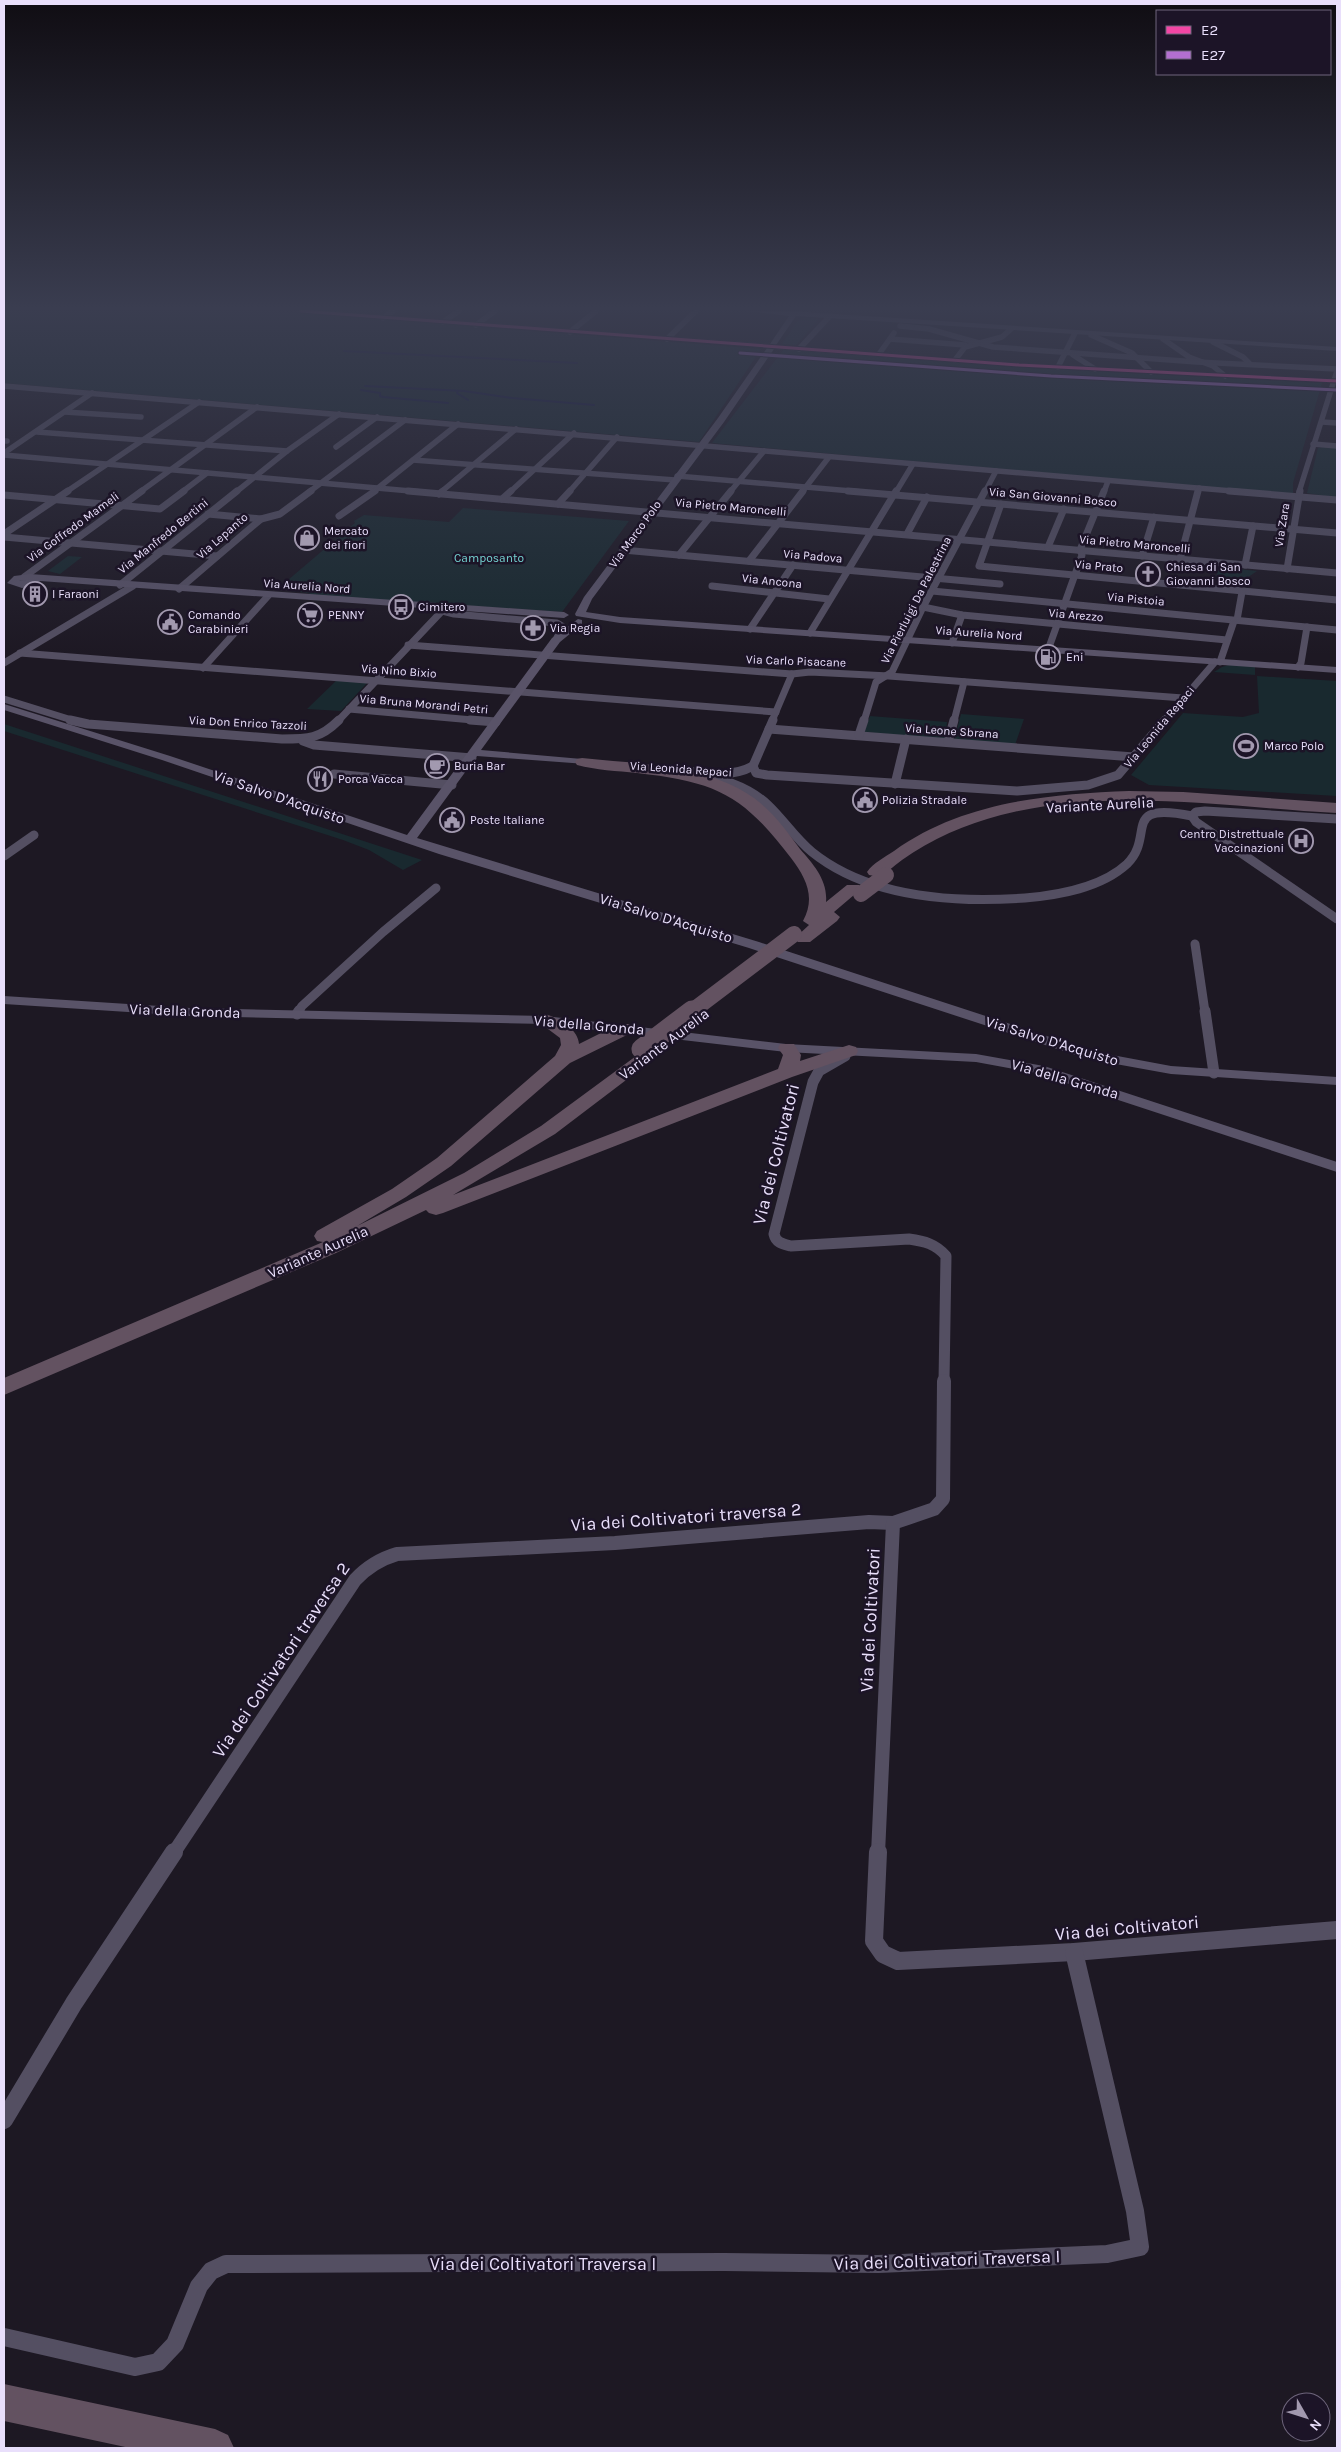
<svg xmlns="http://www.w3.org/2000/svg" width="1341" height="2452" font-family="Karla,sans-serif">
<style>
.green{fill:#19292f}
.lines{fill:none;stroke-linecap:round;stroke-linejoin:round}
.stream{stroke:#14183f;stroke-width:2}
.street-far5{stroke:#544f62;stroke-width:5.5}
.street-far4{stroke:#544f62;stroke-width:7}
.street-far3{stroke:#544f62;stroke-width:9}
.street-far2{stroke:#544f62;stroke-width:11}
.street-far1{stroke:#544f62;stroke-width:14}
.street{stroke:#544f62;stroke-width:18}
.secondary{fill:#595368;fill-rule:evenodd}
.highway{fill:#635261;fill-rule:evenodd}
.highway-bridge-far1{stroke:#635261;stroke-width:16}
.highway-bridge{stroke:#635261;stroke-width:21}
.bus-1-casing{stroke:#1c1427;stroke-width:5}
.bus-2-casing{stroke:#1c1427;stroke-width:5}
.bus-1{stroke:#f346a5;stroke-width:3}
.bus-2{stroke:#b36fd0;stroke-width:3}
.labels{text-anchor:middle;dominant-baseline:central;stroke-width:5;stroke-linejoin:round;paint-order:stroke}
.far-street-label{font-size:12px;fill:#e9dffb;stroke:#1c1427}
.far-poi-label{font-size:12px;fill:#e9dffb;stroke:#1c1427;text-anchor:start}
.far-park-label{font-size:12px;fill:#74d2d1;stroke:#1c1427}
.street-label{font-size:15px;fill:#e9dffb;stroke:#1c1427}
.near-street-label{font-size:18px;fill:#e9dffb;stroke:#1c1427}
</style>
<rect width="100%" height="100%" fill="#1d1823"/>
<!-- green -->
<g class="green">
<polygon points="4,311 272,311 761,349 699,442 4,383"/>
<polygon points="805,317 819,319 796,345 782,344 797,322"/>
<polygon points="784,349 1031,368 1322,383 1293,483 1293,495 712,443"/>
<polygon points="1323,447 1337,448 1337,498 1307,493 1318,448"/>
<polygon points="463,508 629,521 562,612 310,595 309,593 290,591 293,585 288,580 355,523 354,521 364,515 449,522"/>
<polygon points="68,556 82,557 60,574 48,571"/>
<polygon points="1219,567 1257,571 1244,580 1216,577"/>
<polygon points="1232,664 1255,666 1255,675 1214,672 1222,667"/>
<polygon points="1257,676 1337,681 1337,796 1149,785 1131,775 1183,713 1243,717 1259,713"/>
<polygon points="337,680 368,682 341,711 307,709"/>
<polygon points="961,714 1024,719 1015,745 954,740"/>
<polygon points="870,716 947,722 945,739 864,732"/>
<polygon points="4,724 422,860 403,870 369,850 343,840 4,731"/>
</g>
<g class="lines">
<!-- stream -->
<g class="stream">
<polyline points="344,351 577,363"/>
<polyline points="365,386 464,391 512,398 594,405"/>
<polyline points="361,390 380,393 380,396 383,397 448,403"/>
<polyline points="458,391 457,393 468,400"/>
</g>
<!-- street-far5 -->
<g class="street-far5">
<polyline points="383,318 393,311"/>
<polyline points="443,322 459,311"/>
<polyline points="476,325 495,311"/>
<polyline points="900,326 929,329 993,347 1197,362 1337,369"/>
<polyline points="570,332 596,311"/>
<polyline points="1091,335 1132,353 1151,372"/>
<polyline points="667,339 696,311"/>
<polyline points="890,339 965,345"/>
<polyline points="1163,339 1189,357 1213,366 1225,376"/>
<polyline points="1213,342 1243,357 1249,363"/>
<polyline points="799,349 829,317"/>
<polyline points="879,354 894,333"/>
<polyline points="1073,355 1095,369"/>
<polyline points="955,360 965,347 1002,337 1011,329"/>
<polyline points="1058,367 1075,333"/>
<polyline points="4,386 1244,492"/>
<polyline points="65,412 141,417"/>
<polyline points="1322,422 1337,423"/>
<polyline points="37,432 287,451"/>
<polyline points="4,441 7,441"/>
<polyline points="1313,444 1337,446"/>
<polyline points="336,447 377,417"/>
<polyline points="4,453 92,393"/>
<polyline points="4,455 422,492"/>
<polyline points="413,460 675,480"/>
<polyline points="677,476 863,492"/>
<polyline points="66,492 199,402"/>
<polyline points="140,492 257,407"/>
<polyline points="182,492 207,473"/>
<polyline points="236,492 287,451 339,414"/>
<polyline points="309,492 405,420"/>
<polyline points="373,492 458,424"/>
<polyline points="441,492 516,429"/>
<polyline points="510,492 574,433"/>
<polyline points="569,492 617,437"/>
<polyline points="730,492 764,451"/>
<polyline points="802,492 829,457"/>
<polyline points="896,492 913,464"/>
<polyline points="985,492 996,471"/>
<polyline points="1104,492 1108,481"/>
<polyline points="1198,492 1199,488"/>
<polyline points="1299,492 1337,371"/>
</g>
<!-- street-far4 -->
<g class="street-far4">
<polyline points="408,491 1337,573"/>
<polyline points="848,491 1337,533"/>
<polyline points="1229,491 1337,500"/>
<polyline points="439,494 443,491"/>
<polyline points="4,495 160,509 184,491"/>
<polyline points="502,499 511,491"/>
<polyline points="558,504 570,491"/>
<polyline points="1001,504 979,566 1337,600"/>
<polyline points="208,514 261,519"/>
<polyline points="339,516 375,491"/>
<polyline points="4,534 68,491"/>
<polyline points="907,534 927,497"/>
<polyline points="4,537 217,556"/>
<polyline points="1048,547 1064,509"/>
<polyline points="623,550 1000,584"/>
<polyline points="679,555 731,491"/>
<polyline points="1142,556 1154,517"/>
<polyline points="1180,559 1198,491"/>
<polyline points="749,561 803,491"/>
<polyline points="1245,565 1253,526"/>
<polyline points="1287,569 1300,491"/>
<polyline points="24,577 142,491"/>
<polyline points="120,585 237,491"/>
<polyline points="712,586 829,599"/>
<polyline points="179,589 261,519 280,514 311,491"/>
<polyline points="932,591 1337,630"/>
<polyline points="923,607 962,615 1227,640"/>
<polyline points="435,609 454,614 557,623 562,626 556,640"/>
<polyline points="750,629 793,565"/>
<polyline points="810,633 896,491"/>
<polyline points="952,643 962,615"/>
<polyline points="408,645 792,674 810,672 889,676 1183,698"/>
<polyline points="1048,650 1082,555 1080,550 1104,491"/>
<polyline points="20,653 776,712"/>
<polyline points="1220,662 1234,621 1237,620 1242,592"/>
<polyline points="4,663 133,586"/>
<polyline points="1298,667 1301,663 1307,627"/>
<polyline points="203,668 268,596"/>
<polyline points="4,699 75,721"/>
<polyline points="349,709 484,721"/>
<polyline points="338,721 442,611"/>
<polyline points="772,721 792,674"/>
<polyline points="864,721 876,682 892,672 923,607 985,491"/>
<polyline points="954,721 964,682"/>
<polyline points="1164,721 1215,662"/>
</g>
<!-- street-far3 -->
<g class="street-far3">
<path d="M 70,720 L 88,724 L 282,739 C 308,739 320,739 339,720"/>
<polyline points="470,720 496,722"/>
<polyline points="769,729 1134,757"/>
<polyline points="859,735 864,720"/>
<polyline points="303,741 314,745 472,758"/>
<polyline points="948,742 954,720"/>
<polyline points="753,766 756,773 767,775 1017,791 1088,785 1118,775 1165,720"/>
<polyline points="753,766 773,720"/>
<path d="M 669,769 C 696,772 728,780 753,766"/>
<path d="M 692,773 C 719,778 747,785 768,805 C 783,819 795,838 812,852 C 869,898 954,903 1025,898 C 1059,895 1101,888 1127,864 C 1156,836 1119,801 1192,816"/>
<polyline points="334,774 452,785"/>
<polyline points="895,784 906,739"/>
<polyline points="1192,816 1196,822 1337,919"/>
<polyline points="1192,816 1196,812 1205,811 1337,819"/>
<polyline points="4,856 34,835"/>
<polyline points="1195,944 1205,1012"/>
<polyline points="298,1012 302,1006 383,932 436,888"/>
</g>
<!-- street-far2 -->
<g class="street-far2">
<polyline points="1205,1011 1214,1073"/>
<polyline points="297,1014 299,1011"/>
<path d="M 845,1056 L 819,1071 L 813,1082 L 774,1234 C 776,1243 783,1244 791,1246 L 909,1239 C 924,1241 936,1244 946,1256 L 944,1382"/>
</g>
<!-- street-far1 -->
<g class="street-far1">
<path d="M 173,1854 L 355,1580 C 367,1567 380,1559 397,1554 L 615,1543 L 869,1522 L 893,1523"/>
<polyline points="878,1854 893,1523 934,1509 943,1499 944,1381"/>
</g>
<!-- street -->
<g class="street">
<polyline points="878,1852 874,1941 883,1954 898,1961 1074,1952 1337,1930"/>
<polyline points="4,2120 74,2003 174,1852"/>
<polyline points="4,2337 135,2367 158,2362 175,2344 199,2286 211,2271 226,2264 724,2262 878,2264 1107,2254 1140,2247 1135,2211 1074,1952"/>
</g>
<!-- secondary -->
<g class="secondary">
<polygon points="293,311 329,311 770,344 789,316 748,311 789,311 1337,347 1337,351 796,316 776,345 1019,363 1337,379 1337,383 1019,367 774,349 724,422 592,599 586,612 620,617 1337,667 1337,673 620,623 576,616 575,614 584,597 718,418 767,348"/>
<path d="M 30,574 L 564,612 L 569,615 L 564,618 L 40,581 L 38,584 L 22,588 L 7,583 L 14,576 ZM 29,580 L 19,581 L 20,581 Z"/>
<polygon points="578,619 582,620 582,624 560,642 481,750 582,759 586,760 586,764 477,756 417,838 759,942 1096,1052 1171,1066 1337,1077 1337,1085 1171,1074 1088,1059 749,948 439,854 162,760 4,710 4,704 170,756 407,835 552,638"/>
<polygon points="4,996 190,1008 545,1016 786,1044 976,1054 1044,1066 1337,1162 1337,1172 1036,1073 976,1062 786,1052 545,1024 190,1016 4,1004"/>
</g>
<!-- highway -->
<g class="highway">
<path d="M 582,758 C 638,764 706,764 754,798 C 773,812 787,831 800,849 C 813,864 828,880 826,902 L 847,885 L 859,885 L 861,889 L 834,912 L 840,917 L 837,921 L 810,942 L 798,942 L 795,938 L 809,925 L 803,921 C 816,897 806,878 791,858 C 743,795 717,782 637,773 C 617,771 596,770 577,765 L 575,762 L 577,759 Z"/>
<path d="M 1129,791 L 1183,792 L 1337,803 L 1337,813 C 1226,807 1111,787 1001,815 C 966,824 931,839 902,860 C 892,867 882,879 869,875 L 867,872 C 873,863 885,857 894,851 C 962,802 1048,794 1129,791 Z"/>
<path d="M 545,1014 C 559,1018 578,1029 579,1044 L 619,1024 L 633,1024 L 635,1028 L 633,1032 L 570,1063 L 451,1166 L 406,1197 L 357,1226 L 464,1173 L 541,1126 L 647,1048 L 661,1048 L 663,1052 L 555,1134 L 453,1195 L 778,1069 L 783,1055 L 778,1048 L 780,1044 L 794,1044 L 801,1055 L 800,1061 L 849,1045 L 856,1047 L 858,1051 L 856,1055 L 792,1077 L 443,1213 L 436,1215 L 429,1213 L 426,1210 L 336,1253 L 4,1395 L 4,1378 L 323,1242 L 317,1241 L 314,1236 L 317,1231 L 392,1189 L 437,1158 L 555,1056 L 561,1045 L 560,1038 L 536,1020 L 538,1016 Z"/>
<polygon points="4,2384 215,2429 228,2435 234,2448 130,2448 4,2421"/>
</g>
<!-- highway-bridge-far1 -->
<g class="highway-bridge-far1">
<polyline points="861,894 886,875"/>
<polyline points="691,1012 794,934"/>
</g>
<!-- highway-bridge -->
<polyline class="highway-bridge" points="642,1049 692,1011"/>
<defs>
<polyline id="bus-1" points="301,311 1019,365 1337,381"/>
<polyline id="bus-2" points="740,353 1051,376 1337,390"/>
</defs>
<!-- bus-1 casing -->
<use href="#bus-1" class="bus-1-casing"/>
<!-- bus-2 casing -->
<use href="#bus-2" class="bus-2-casing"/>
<!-- bus-1 -->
<use href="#bus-1" class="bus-1"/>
<!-- bus-2 -->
<use href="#bus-2" class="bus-2"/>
</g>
<!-- sky -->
<linearGradient id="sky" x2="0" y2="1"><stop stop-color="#100d13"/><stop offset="0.47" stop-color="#3a3d50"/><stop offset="1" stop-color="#3a3d50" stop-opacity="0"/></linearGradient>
<rect width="1341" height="655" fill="url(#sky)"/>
<!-- icons -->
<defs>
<symbol id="shop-ring" viewBox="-11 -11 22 22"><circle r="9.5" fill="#1c1427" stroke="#a299af" stroke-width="1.5"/><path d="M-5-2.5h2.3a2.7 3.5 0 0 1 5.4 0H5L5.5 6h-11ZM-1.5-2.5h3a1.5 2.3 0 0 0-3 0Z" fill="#a299af"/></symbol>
<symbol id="church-ring" viewBox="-11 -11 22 22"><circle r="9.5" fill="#1c1427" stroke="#a299af" stroke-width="1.5"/><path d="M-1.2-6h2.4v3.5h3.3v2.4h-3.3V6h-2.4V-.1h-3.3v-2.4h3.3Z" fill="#a299af"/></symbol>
<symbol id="building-ring" viewBox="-11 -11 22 22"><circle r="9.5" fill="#1c1427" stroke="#a299af" stroke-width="1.5"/><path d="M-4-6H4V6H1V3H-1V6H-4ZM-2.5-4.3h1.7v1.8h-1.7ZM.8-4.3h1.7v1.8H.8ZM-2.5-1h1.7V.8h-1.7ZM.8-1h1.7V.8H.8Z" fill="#a299af"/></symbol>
<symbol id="bus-ring" viewBox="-11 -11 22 22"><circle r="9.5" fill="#1c1427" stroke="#a299af" stroke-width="1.5"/><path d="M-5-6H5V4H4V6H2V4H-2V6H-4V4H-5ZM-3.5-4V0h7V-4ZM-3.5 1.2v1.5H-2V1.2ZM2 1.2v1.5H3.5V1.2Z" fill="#a299af"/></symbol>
<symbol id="supermarket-ring" viewBox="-11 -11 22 22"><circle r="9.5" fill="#1c1427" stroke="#a299af" stroke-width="1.5"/><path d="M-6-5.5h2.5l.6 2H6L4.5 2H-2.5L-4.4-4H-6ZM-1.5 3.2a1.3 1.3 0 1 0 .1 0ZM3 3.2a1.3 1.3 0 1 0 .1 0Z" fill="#a299af"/></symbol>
<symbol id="civic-ring" viewBox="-11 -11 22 22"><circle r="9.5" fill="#1c1427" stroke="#a299af" stroke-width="1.5"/><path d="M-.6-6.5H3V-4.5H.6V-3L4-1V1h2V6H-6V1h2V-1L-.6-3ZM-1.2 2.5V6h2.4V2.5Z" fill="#a299af"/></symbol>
<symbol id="pharmacy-ring" viewBox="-11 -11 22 22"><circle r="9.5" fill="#1c1427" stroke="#a299af" stroke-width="1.5"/><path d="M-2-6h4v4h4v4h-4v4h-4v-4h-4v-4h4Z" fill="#a299af"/></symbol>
<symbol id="fuel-ring" viewBox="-11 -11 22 22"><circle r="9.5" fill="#1c1427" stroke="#a299af" stroke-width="1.5"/><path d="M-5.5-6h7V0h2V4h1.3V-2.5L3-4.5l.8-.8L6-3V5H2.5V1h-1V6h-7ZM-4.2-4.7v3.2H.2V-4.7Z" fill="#a299af"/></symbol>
<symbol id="stadium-ring" viewBox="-11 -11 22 22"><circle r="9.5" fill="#1c1427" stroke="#a299af" stroke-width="1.5"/><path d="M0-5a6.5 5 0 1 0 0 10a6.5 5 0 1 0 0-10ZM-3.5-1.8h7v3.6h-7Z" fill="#a299af"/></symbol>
<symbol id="cafe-ring" viewBox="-11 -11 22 22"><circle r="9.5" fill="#1c1427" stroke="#a299af" stroke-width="1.5"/><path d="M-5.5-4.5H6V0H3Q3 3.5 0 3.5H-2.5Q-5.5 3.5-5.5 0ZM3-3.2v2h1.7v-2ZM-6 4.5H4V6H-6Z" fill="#a299af"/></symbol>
<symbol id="restaurant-ring" viewBox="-11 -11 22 22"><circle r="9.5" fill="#1c1427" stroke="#a299af" stroke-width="1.5"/><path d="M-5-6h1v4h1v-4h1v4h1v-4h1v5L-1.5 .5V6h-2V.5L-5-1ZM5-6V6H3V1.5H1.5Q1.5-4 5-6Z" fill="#a299af"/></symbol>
<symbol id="hospital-ring" viewBox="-11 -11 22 22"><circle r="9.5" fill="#1c1427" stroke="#a299af" stroke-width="1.5"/><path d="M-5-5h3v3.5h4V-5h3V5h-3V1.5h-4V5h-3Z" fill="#a299af"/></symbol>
</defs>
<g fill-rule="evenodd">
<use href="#shop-ring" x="293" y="524" width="28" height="28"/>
<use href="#church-ring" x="1134" y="560" width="28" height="28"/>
<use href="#building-ring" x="21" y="580" width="28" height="28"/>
<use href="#bus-ring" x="387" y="593" width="28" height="28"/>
<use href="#supermarket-ring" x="296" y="601" width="28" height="28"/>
<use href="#civic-ring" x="156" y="608" width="28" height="28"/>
<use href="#pharmacy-ring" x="519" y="614" width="28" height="28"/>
<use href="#fuel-ring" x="1034" y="643" width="28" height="28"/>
<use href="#stadium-ring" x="1232" y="732" width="28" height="28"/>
<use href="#cafe-ring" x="423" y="752" width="28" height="28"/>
<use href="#restaurant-ring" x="306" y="765" width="28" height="28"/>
<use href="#civic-ring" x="851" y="786" width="28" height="28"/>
<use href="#civic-ring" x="438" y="806" width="28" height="28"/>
<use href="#hospital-ring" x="1287" y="827" width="28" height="28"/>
</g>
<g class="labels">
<!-- far-street labels -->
<g class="far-street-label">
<text transform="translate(1053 497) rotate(5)">Via San Giovanni Bosco</text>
<text transform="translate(731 507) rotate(5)">Via Pietro Maroncelli</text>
<text transform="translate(1282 525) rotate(-81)">Via Zara</text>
<text transform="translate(73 527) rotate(-36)">Via Goffredo Mameli</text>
<text transform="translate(635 534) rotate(-54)">Via Marco Polo</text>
<text transform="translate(163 536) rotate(-39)">Via Manfredo Bertini</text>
<text transform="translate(222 536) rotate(-41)">Via Lepanto</text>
<text transform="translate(1135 544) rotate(5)">Via Pietro Maroncelli</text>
<text transform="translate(813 556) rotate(5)">Via Padova</text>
<text transform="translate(1099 566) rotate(5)">Via Prato</text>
<text transform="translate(772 581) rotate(6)">Via Ancona</text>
<text transform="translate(307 586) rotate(4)">Via Aurelia Nord</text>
<text transform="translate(1136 599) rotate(5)">Via Pistoia</text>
<text transform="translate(916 600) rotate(-63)">Via Pierluigi Da Palestrina</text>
<text transform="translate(1076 615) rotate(5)">Via Arezzo</text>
<text transform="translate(979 633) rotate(4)">Via Aurelia Nord</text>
<text transform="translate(796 661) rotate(2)">Via Carlo Pisacane</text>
<text transform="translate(399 671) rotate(4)">Via Nino Bixio</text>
<text transform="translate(424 704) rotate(5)">Via Bruna Morandi Petri</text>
<text transform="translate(248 723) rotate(3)">Via Don Enrico Tazzoli</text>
<text transform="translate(1159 727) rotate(-50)">Via Leonida Repaci</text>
<text transform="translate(952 731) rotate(4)">Via Leone Sbrana</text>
<text transform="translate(681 769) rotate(4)">Via Leonida Repaci</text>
</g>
<!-- far-poi labels -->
<g class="far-poi-label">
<text x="324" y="531">Mercato<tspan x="324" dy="14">dei fiori</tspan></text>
<text x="1166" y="567">Chiesa di San<tspan x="1166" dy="14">Giovanni Bosco</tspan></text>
<text x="52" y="594">I Faraoni</text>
<text x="418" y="607">Cimitero</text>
<text x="188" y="615">Comando<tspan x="188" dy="14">Carabinieri</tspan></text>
<text x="328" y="615">PENNY</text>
<text x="550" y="628">Via Regia</text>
<text x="1066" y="657">Eni</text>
<text x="1264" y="746">Marco Polo</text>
<text x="454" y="766">Buria Bar</text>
<text x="338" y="779">Porca Vacca</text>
<text x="882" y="800">Polizia Stradale</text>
<text x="470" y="820">Poste Italiane</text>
<text x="1284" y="834" text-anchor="end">Centro Distrettuale<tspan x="1284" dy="14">Vaccinazioni</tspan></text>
</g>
<!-- far-park labels -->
<g class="far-park-label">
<text x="489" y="558">Camposanto</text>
</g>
<!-- street labels -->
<g class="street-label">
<text transform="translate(279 797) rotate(19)">Via Salvo D'Acquisto</text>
<text transform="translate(1100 805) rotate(-3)">Variante Aurelia</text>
<text transform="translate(666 918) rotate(17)">Via Salvo D'Acquisto</text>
<text transform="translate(185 1011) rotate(2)">Via della Gronda</text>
<text transform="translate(589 1025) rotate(5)">Via della Gronda</text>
<text transform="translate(1052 1041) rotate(17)">Via Salvo D'Acquisto</text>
<text transform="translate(664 1044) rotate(-37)">Variante Aurelia</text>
<text transform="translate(1065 1079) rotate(16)">Via della Gronda</text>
<text transform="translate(318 1252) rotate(-24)">Variante Aurelia</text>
</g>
<!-- near-street labels -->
<g class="near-street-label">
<text transform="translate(776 1154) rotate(-76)">Via dei Coltivatori</text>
<text transform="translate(686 1517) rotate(-4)">Via dei Coltivatori traversa 2</text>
<text transform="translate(870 1620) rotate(-87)">Via dei Coltivatori</text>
<text transform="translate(281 1660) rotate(-56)">Via dei Coltivatori traversa 2</text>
<text transform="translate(1127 1928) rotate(-5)">Via dei Coltivatori</text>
<text transform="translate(947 2260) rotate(-2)">Via dei Coltivatori Traversa I</text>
<text x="543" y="2264">Via dei Coltivatori Traversa I</text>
</g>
</g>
<!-- border -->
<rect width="1341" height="2452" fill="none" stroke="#e9dffb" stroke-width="10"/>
<!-- legend -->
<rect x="1156" y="10" width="175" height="65" fill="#1c1427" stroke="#6e657c"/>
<rect x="1166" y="26" width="25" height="8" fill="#f346a5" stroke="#6e657c"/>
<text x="1201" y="35" font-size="15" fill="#e9dffb">E2</text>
<rect x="1166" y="51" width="25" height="8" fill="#b36fd0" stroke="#6e657c"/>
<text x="1201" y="60" font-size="15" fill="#e9dffb">E27</text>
<!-- north arrow -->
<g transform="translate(1306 2417) rotate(129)"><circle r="24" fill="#1c1427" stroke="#6e657c"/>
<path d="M0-4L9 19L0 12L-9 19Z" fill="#a299af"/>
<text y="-8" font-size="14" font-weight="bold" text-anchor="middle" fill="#e9dffb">N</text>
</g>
</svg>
